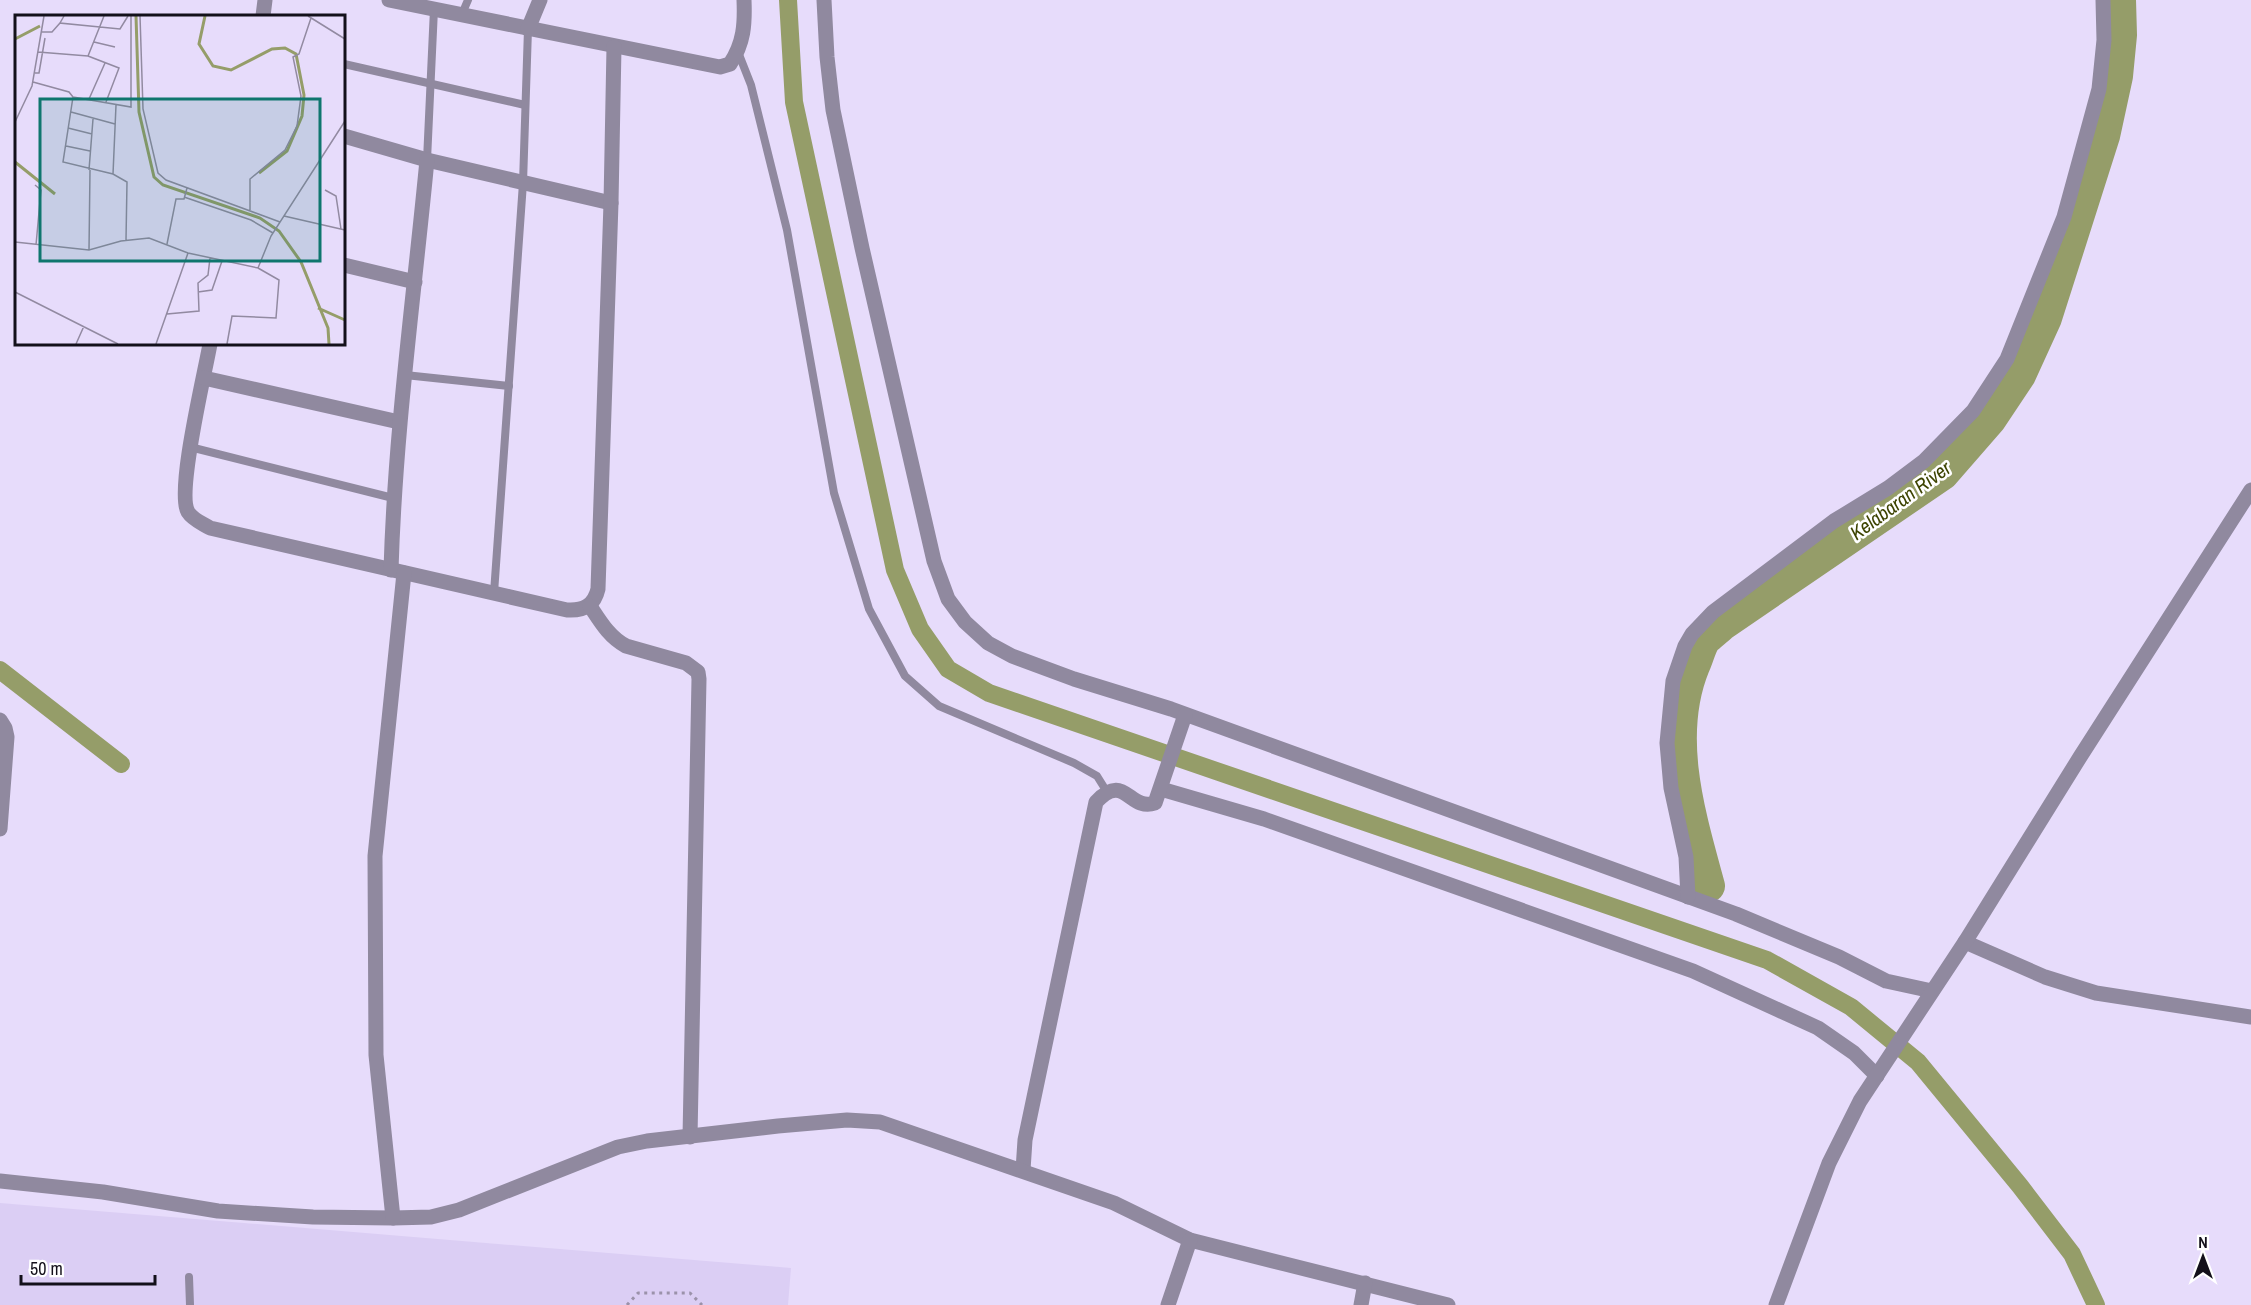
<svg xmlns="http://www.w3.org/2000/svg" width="2251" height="1305" font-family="'Archivo Narrow',sans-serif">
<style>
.built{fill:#dbcef4}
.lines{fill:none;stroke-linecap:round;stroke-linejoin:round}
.canal{stroke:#959d69;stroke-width:18}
.river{stroke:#959d69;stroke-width:32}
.path{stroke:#9b92aa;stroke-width:3;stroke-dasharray:3 4.5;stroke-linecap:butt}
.lane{stroke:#90899f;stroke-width:8}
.street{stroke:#90899f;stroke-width:15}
.labels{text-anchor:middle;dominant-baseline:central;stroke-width:5;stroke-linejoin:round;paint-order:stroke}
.water-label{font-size:20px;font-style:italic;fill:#3d4402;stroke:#fff}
.inset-river{fill:none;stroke:#959d69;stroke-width:3}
.inset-road{fill:none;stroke:#928aa1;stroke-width:1.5}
.view{fill:#0f766e;fill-opacity:0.15;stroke:#0f766e;stroke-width:3}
.inset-edge{fill:none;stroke:#13101a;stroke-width:3}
</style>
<rect width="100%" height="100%" fill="#e7dcfb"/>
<!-- built -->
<polygon class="built" points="0,1203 791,1268 788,1305 0,1305"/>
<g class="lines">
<!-- canal -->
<g class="canal">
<polyline points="788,0 794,102 895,570 920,629 948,669 989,693 1767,960 1851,1007 1918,1062 2020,1186 2072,1254 2096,1305"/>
<polyline points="0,670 121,764"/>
</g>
<!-- river -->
<path class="river" d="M 1709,886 C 1690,816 1665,737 1694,666 C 1698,658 1700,647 1705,640 C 1710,635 1717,630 1722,625 L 1943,474 L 1990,420 L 2020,375 L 2046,318 L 2104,136 L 2117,76 L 2121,35 L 2120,0"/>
<!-- path -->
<polyline class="path" points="627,1305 638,1293 690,1293 702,1305"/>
<!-- lane -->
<g class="lane">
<polyline points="462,14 468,0"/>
<polyline points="738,52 751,85 787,230 834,493 869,609 905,676 939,706 1074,763 1097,776 1107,792"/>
<polyline points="344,64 525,105"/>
<polyline points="427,160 434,9"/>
<polyline points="405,375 509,386"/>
<polyline points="190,447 393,498"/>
<polyline points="494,593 523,183 528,29"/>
<polyline points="189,1277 190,1305"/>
</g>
<!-- street -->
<g class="street">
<path d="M 389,0 L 720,67 L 730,64 C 744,43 745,24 744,0"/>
<polyline points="824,0 827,57 833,110 862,248 934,561 948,599 965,622 988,643 1012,656 1074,679 1171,709 1736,914 1839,957 1886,981 1932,991"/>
<polyline points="263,16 265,0"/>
<polyline points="528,29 540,0"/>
<polyline points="344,136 427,160 611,203"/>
<polyline points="344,265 415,282"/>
<path d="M 210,344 C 205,373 176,492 188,512 C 193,520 202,523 210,528 L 567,610 C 583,611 594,606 598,589 L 611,203 L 614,47"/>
<polyline points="204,378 399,422"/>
<path d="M 391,570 C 395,432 414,296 427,160"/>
<path d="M 590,606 C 600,621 609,637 626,646 L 686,663 L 698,672 L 699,679 L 690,1137"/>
<polyline points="0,720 5,728 7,737 0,829"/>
<polyline points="1161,789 1264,819 1693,971 1818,1028 1854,1053 1877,1076"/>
<polyline points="1688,897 1686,857 1671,788 1667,743 1673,681 1685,646 1692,634 1713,612 1834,521 1888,488 1924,461 1973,411 2007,359 2064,217 2099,89 2104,40 2103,0"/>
<polyline points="1965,942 2045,977 2096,993 2251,1017"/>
<path d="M 1023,1170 L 1025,1140 L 1096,802 C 1125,771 1129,812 1155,803 L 1185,715"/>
<polyline points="0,1181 103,1192 218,1211 313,1217 393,1218 431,1217 459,1210 618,1147 647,1141 778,1126 847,1120 880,1122 1114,1203 1190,1240 1448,1305"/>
<polyline points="393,1218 376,1055 375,856 404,573"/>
<polyline points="1168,1305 1190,1240"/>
<polyline points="1361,1305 1365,1283"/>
<polyline points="1776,1305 1829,1163 1860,1101 1965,942 2080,757 2251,490"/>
</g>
</g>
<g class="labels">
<!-- water labels -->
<g class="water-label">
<text transform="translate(1900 500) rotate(-36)">Kelabaran River</text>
</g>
</g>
<!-- overview -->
<g transform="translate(15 15)">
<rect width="330" height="330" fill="#e7dcfb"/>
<path class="inset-river" d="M 121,1 L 124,97 L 139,162 L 148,170 L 245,203 L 264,216 L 286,247 L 313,313 L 314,329M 190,1 L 184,29 L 198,51 L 216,55 L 257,34 L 270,33 L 281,39 L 289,80 L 287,101 L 272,136 L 244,158M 0,24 L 25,11M 0,147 L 40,179M 303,293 L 330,305"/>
<path class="inset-road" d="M 49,1 L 45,8 L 105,14 L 113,1M 89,1 L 73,41 L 104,53 L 91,87M 125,1 L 128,94 L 143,158 L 151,165 L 265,207M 293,1 L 330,24M 27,17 L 37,17 L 45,8M 79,27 L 100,32M 23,37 L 73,41M 20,58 L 24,58 L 30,23M 18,67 L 54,77 L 58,82 L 116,92 L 116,1M 58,82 L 48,147 L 98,159 L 112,167 L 111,225M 74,84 L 90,48M 56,97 L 100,109M 0,107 L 17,71 L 29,1M 53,113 L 77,119M 51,131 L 75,136M 74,155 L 78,104M 98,159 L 101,90M 20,170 L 26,175 L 21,230M 310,175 L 321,181 L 326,214M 169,182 L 236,205 L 258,218M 235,195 L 235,164 L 270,135 L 282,111 L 286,81 L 278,42 L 284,39 L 296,3M 269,201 L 330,215M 0,227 L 74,235 L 106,226 L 134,223 L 173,238 L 243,253 L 256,221 L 330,106M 152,229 L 161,184 L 169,184 L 172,173M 74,235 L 75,155M 0,277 L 103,329M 183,277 L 197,275 L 207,246M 152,299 L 184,296 L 183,268 L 193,260 L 195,243M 61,329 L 69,311M 141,329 L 173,238M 212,329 L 217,301 L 261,303 L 264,265 L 243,253"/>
<path class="view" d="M 25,84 L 305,84 L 305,246 L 25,246 Z"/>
<rect width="330" height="330" class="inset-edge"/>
</g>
<!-- north arrow -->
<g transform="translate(2203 1257)" stroke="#ffffff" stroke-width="4.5" paint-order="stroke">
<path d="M0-4.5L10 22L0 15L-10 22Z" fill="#13101a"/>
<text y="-9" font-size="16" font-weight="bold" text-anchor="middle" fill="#13101a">N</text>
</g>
<!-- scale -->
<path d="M21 1275v9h134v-9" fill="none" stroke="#13101a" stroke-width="3"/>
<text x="30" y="1275" font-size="18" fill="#13101a" stroke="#ffffff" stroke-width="4.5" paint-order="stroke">50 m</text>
</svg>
